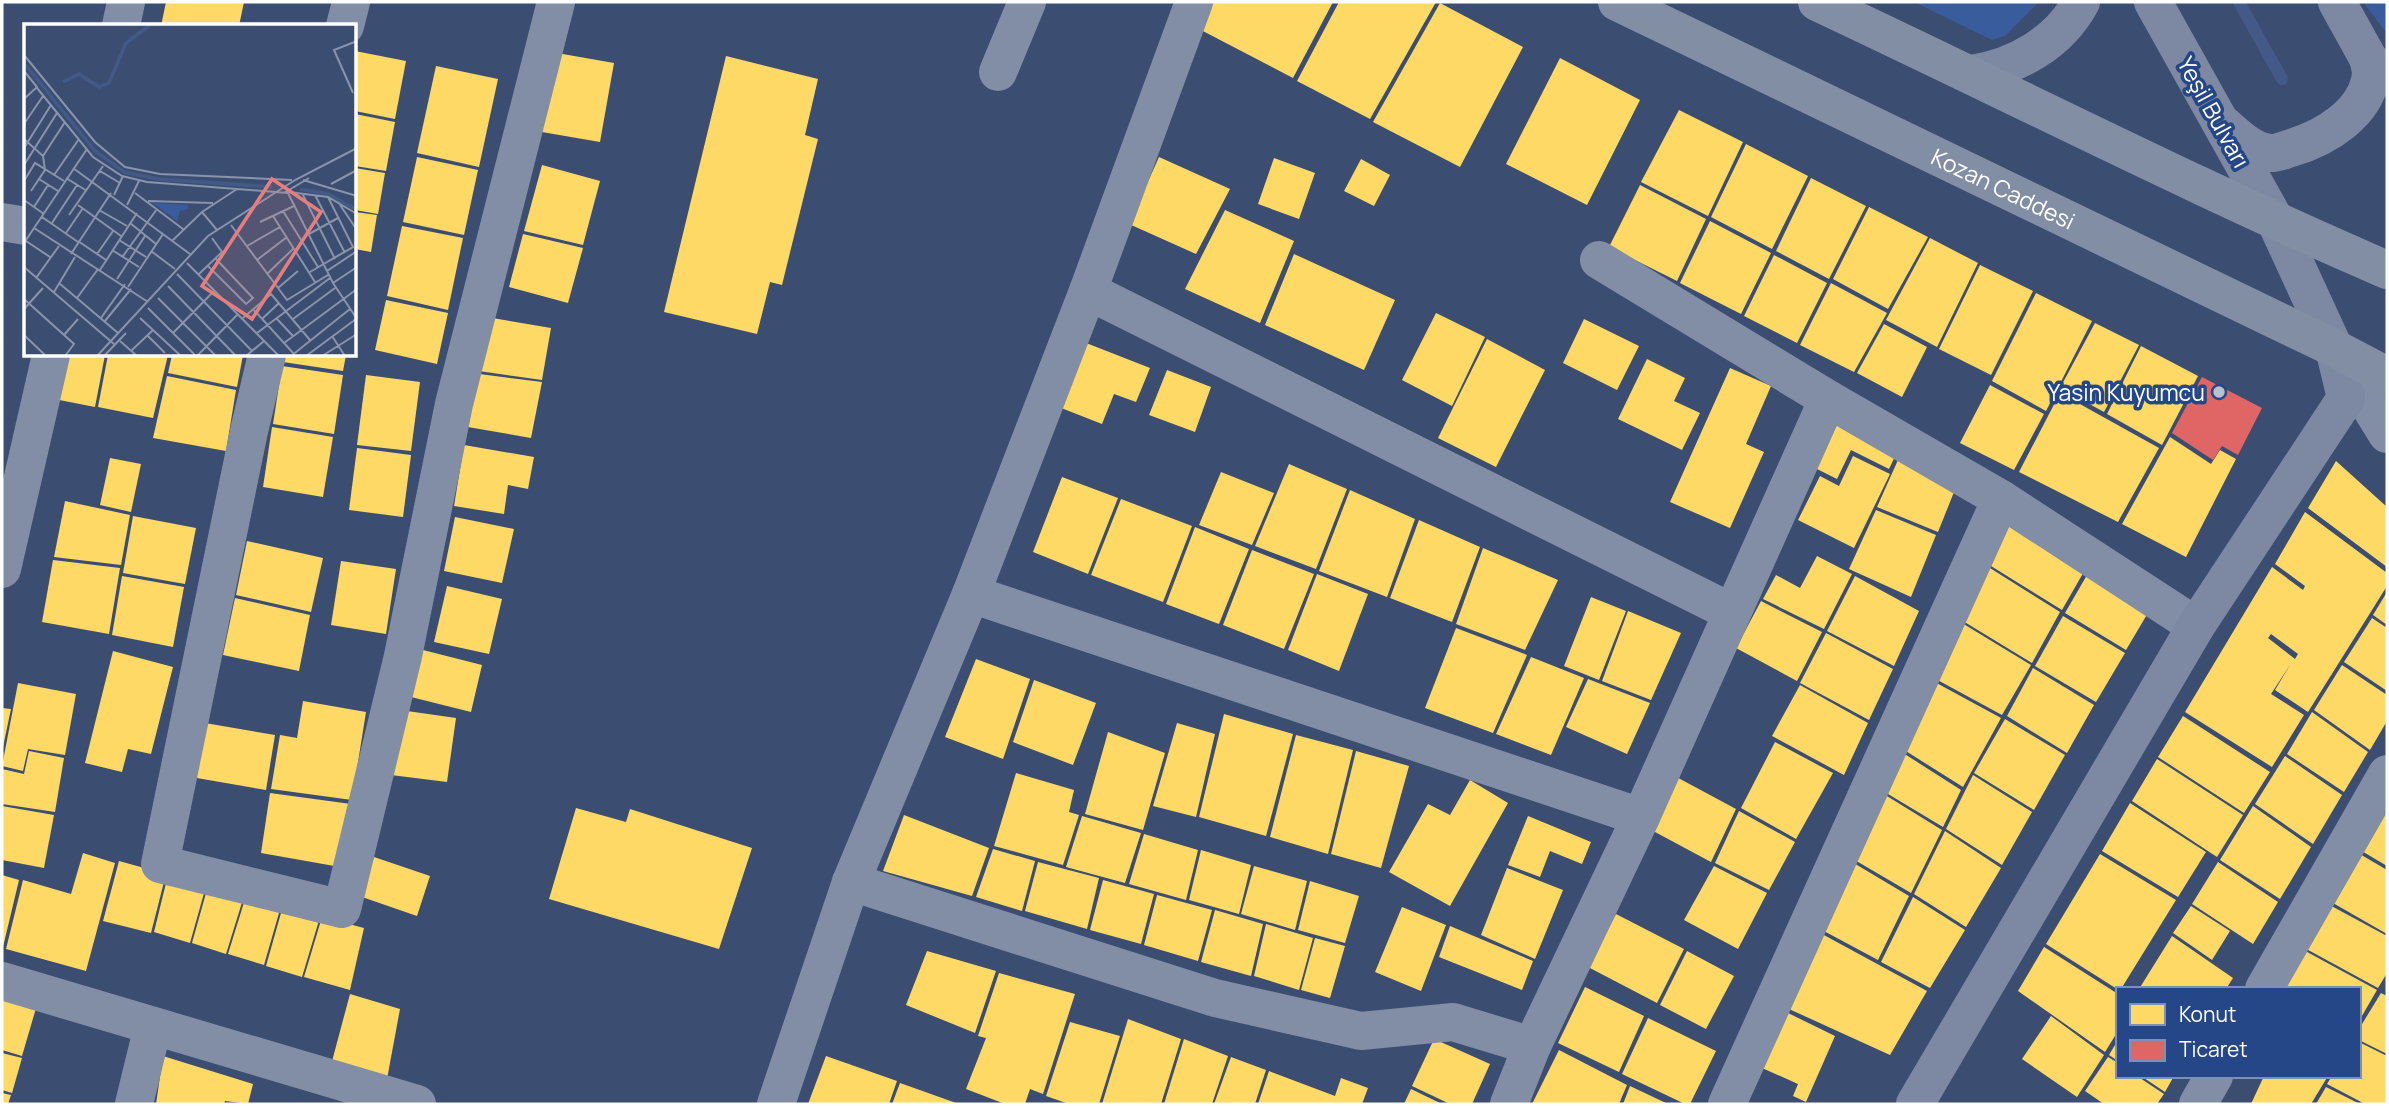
<svg xmlns="http://www.w3.org/2000/svg" width="2389" height="1106" font-family="Manrope,sans-serif">
<style>
.green{fill:#395c9d}
.homes{fill:#ffd966;fill-rule:evenodd}
.shops{fill:#e06666}
.lines{fill:none;stroke-linecap:round;stroke-linejoin:round}
.stream{stroke:#435a89;stroke-width:12}
.minor{stroke:#828ea6;stroke-width:38}
.secondary{stroke:#7d89a2;stroke-width:38}
.trunk{stroke:#828ea4;stroke-width:38}
.poi-dot{fill:#bac1cd;stroke:#254687;stroke-width:2.5}
.labels{text-anchor:middle;dominant-baseline:central;stroke-width:7;stroke-linejoin:round;paint-order:stroke}
.street-label{font-size:23px;fill:#fff;stroke:#254687}
.poi-label{font-size:23px;fill:#fff;stroke:#254687;text-anchor:end}
.inset-river{fill:none;stroke:#435a89;stroke-width:3.5}
.inset-road{fill:none;stroke:#8994aa;stroke-width:2}
.view{fill:#e67e7e;fill-opacity:0.15;stroke:#e67e7e;stroke-width:3.5}
.inset-edge{fill:none;stroke:#fff;stroke-width:3.5}
</style>
<rect width="100%" height="100%" fill="#3b4d71"/>
<!-- green -->
<g class="green">
<polygon points="1914,2 2039,2 2005,36 1992,40"/>
<polygon points="2363,2 2387,2 2387,34"/>
</g>
<!-- homes -->
<g class="homes">
<polygon points="166,2 244,2 239,26 161,26"/>
<polygon points="1214,2 1333,2 1293,78 1199,29"/>
<polygon points="1339,2 1436,2 1370,119 1297,81"/>
<polygon points="1440,3 1523,47 1460,167 1373,122"/>
<polygon points="355,51 406,61 395,119 355,111"/>
<polygon points="557,53 614,63 600,142 542,132"/>
<polygon points="726,56 818,79 805,135 818,139 782,285 770,282 757,334 664,312"/>
<polygon points="1560,58 1640,100 1587,205 1506,164"/>
<polygon points="436,66 498,79 479,167 417,153"/>
<polygon points="1679,110 1743,142 1708,216 1641,182"/>
<polygon points="355,114 395,122 386,171 355,166"/>
<polygon points="1746,144 1808,176 1772,249 1711,217"/>
<polygon points="417,157 478,170 464,235 403,222"/>
<polygon points="1159,157 1230,189 1196,254 1129,224"/>
<polygon points="1274,158 1315,173 1299,219 1258,204"/>
<polygon points="1361,159 1390,175 1374,206 1344,191"/>
<polygon points="542,165 600,181 583,245 524,231"/>
<polygon points="355,168 385,173 378,214 355,210"/>
<polygon points="1811,178 1866,206 1829,279 1776,251"/>
<polygon points="1640,185 1706,219 1677,281 1609,247"/>
<polygon points="1869,207 1928,237 1888,309 1833,279"/>
<polygon points="1225,210 1294,241 1260,323 1185,289"/>
<polygon points="355,212 377,215 371,252 355,249"/>
<polygon points="1710,221 1771,253 1741,314 1680,283"/>
<polygon points="402,226 463,238 448,310 387,296"/>
<polygon points="523,234 583,248 568,303 509,287"/>
<polygon points="1930,238 1978,263 1937,347 1886,320"/>
<polygon points="1294,254 1395,300 1364,370 1265,325"/>
<polygon points="1774,255 1827,283 1797,343 1744,316"/>
<polygon points="1980,265 2033,291 1991,375 1939,349"/>
<polygon points="1831,283 1887,313 1854,372 1800,345"/>
<polygon points="2036,293 2092,321 2046,411 1992,381"/>
<polygon points="386,300 448,313 437,364 375,350"/>
<polygon points="1436,313 1485,337 1452,406 1402,380"/>
<polygon points="481,316 551,328 542,380 472,370"/>
<polygon points="1584,319 1639,346 1617,390 1563,363"/>
<polygon points="2095,323 2139,345 2104,412 2060,388"/>
<polygon points="1884,324 1927,347 1902,397 1857,373"/>
<polygon points="1076,339 1150,368 1136,402 1114,394 1102,424 1051,404"/>
<polygon points="1487,339 1545,370 1496,467 1438,438"/>
<polygon points="2141,346 2198,376 2162,445 2107,414"/>
<polygon points="57,355 105,355 95,407 49,398"/>
<polygon points="108,355 168,355 153,418 98,407"/>
<polygon points="172,355 243,355 237,387 168,373"/>
<polygon points="284,355 346,355 343,371 283,362"/>
<polygon points="1647,359 1685,378 1674,401 1700,413 1682,450 1618,419"/>
<polygon points="282,366 343,375 334,434 273,424"/>
<polygon points="1730,368 1771,386 1746,444 1764,452 1730,528 1670,502"/>
<polygon points="1167,370 1211,387 1195,432 1149,415"/>
<polygon points="472,373 542,382 531,438 462,426"/>
<polygon points="366,375 420,382 411,451 357,445"/>
<polygon points="167,376 236,390 226,451 153,438"/>
<polygon points="1990,385 2044,414 2014,470 1960,443"/>
<polygon points="2060,393 2159,448 2118,522 2019,472"/>
<polygon points="1831,406 1902,442 1889,469 1851,450 1837,479 1803,462"/>
<polygon points="272,427 333,437 323,497 263,487"/>
<polygon points="2170,437 2211,464 2220,450 2236,459 2186,557 2122,524"/>
<polygon points="464,445 534,457 528,489 508,485 504,514 454,506"/>
<polygon points="357,448 411,455 403,517 349,510"/>
<polygon points="1902,451 1960,477 1938,532 1877,507"/>
<polygon points="1853,456 1890,474 1854,548 1798,520 1820,476 1839,486"/>
<polygon points="110,458 141,464 131,512 100,505"/>
<polygon points="2336,461 2387,507 2387,567 2308,508"/>
<polygon points="1289,464 1347,489 1316,569 1255,546"/>
<polygon points="1221,472 1274,493 1252,545 1199,525"/>
<polygon points="1062,477 1118,498 1088,574 1033,552"/>
<polygon points="1350,490 1415,519 1387,597 1319,571"/>
<polygon points="1121,499 1192,526 1163,602 1091,575"/>
<polygon points="65,501 130,515 121,565 54,557"/>
<polygon points="1876,510 1936,535 1911,597 1849,569"/>
<polygon points="2005,510 2090,561 2062,610 1983,561"/>
<path d="M 2305,512 L 2387,573 L 2387,586 L 2308,712 L 2275,690 L 2290,665 L 2271,694 L 2304,715 L 2272,767 L 2185,712 L 2272,567 L 2303,590 L 2305,586 L 2275,564 ZM 2271,634 L 2298,654 L 2295,659 L 2268,638 Z"/>
<polygon points="133,516 196,528 185,584 123,573"/>
<polygon points="455,517 514,529 502,583 444,571"/>
<polygon points="1419,520 1480,547 1452,622 1390,598"/>
<polygon points="1195,527 1249,549 1219,624 1166,604"/>
<polygon points="247,541 323,558 311,612 236,595"/>
<polygon points="1483,548 1558,580 1525,650 1456,624"/>
<polygon points="1252,550 1314,574 1284,649 1223,625"/>
<polygon points="1817,556 1852,574 1824,629 1763,599 1776,575 1800,588"/>
<polygon points="53,560 120,568 109,634 42,622"/>
<polygon points="341,561 396,569 386,634 331,625"/>
<polygon points="1982,563 2060,612 2032,663 1958,618"/>
<polygon points="2094,563 2155,601 2126,650 2065,613"/>
<polygon points="1317,574 1368,594 1339,671 1288,650"/>
<polygon points="122,576 184,587 173,647 112,635"/>
<polygon points="1855,576 1919,611 1894,666 1827,631"/>
<polygon points="447,586 502,599 489,654 434,642"/>
<polygon points="2387,592 2387,625 2373,615"/>
<polygon points="1591,597 1626,611 1599,680 1564,666"/>
<polygon points="235,598 310,615 299,671 223,655"/>
<polygon points="1761,601 1822,632 1797,681 1736,648"/>
<polygon points="1628,611 1681,633 1651,700 1602,681"/>
<polygon points="2063,616 2125,653 2096,702 2035,666"/>
<polygon points="2372,618 2387,628 2387,691 2344,662"/>
<polygon points="1957,620 2031,665 2002,715 1932,677"/>
<polygon points="1456,628 1527,655 1493,733 1425,708"/>
<polygon points="1826,633 1893,669 1869,720 1800,683"/>
<polygon points="423,650 482,665 471,712 411,697"/>
<polygon points="113,651 173,667 151,754 128,749 122,772 85,763"/>
<polygon points="1531,657 1584,678 1551,755 1496,734"/>
<polygon points="976,659 1030,679 1003,759 945,737"/>
<polygon points="2342,665 2387,695 2387,721 2370,750 2314,710"/>
<polygon points="2033,668 2094,705 2067,753 2007,716"/>
<polygon points="1588,679 1650,703 1627,754 1566,727"/>
<polygon points="1034,680 1096,703 1073,765 1013,742"/>
<polygon points="1931,680 2001,718 1963,787 1901,748"/>
<polygon points="18,683 76,694 65,755 28,749 23,771 2,766"/>
<polygon points="1800,685 1868,723 1844,775 1772,736"/>
<polygon points="303,701 366,712 352,800 271,789 280,735 297,738"/>
<polygon points="2,708 11,709 3,747 2,747"/>
<polygon points="400,710 456,718 447,782 391,775"/>
<polygon points="2312,712 2368,752 2344,792 2287,754"/>
<polygon points="1224,714 1293,734 1266,836 1199,817"/>
<polygon points="2183,716 2270,772 2244,813 2158,757"/>
<polygon points="2005,719 2065,755 2034,810 1974,773"/>
<polygon points="199,722 275,735 266,790 191,777"/>
<polygon points="1177,723 1215,734 1196,817 1153,806"/>
<polygon points="1108,732 1165,753 1143,830 1085,814"/>
<polygon points="1296,735 1353,750 1328,854 1270,837"/>
<polygon points="1775,742 1833,773 1796,839 1741,808"/>
<polygon points="29,751 64,758 55,812 2,804 2,769 24,774"/>
<polygon points="1356,751 1409,766 1381,868 1331,854"/>
<polygon points="1900,751 1961,790 1943,827 1883,791"/>
<polygon points="2285,756 2342,795 2313,844 2255,804"/>
<polygon points="2157,759 2243,815 2217,857 2132,801"/>
<polygon points="1016,773 1074,790 1069,812 1079,815 1063,865 994,846"/>
<polygon points="1669,773 1736,809 1711,862 1642,825"/>
<polygon points="1973,775 2032,812 2002,865 1946,829"/>
<polygon points="1470,780 1508,803 1450,906 1389,872 1428,804 1450,815"/>
<polygon points="270,793 351,804 340,867 261,853"/>
<polygon points="1882,793 1942,830 1911,893 1853,859"/>
<polygon points="2387,798 2387,866 2355,847"/>
<polygon points="2130,803 2206,852 2178,897 2102,851"/>
<polygon points="2,806 54,815 44,868 2,860"/>
<polygon points="2253,806 2311,847 2280,899 2220,860"/>
<polygon points="576,808 626,822 630,809 752,848 719,949 549,899"/>
<polygon points="1739,811 1795,842 1769,890 1715,863"/>
<polygon points="904,815 989,848 972,896 883,871"/>
<polygon points="1082,816 1141,833 1125,883 1066,867"/>
<polygon points="1528,816 1591,842 1582,864 1550,851 1540,877 1508,865"/>
<polygon points="1945,831 2001,868 1966,927 1914,894"/>
<polygon points="1144,834 1198,850 1186,900 1129,884"/>
<polygon points="993,849 1035,861 1022,911 976,897"/>
<polygon points="1201,850 1251,865 1239,914 1189,900"/>
<polygon points="2353,850 2387,870 2387,934 2326,899"/>
<polygon points="83,853 115,863 86,971 6,949 23,880 71,894"/>
<polygon points="2100,854 2176,900 2121,989 2117,989 2046,944"/>
<polygon points="374,857 430,876 417,916 362,897"/>
<polygon points="119,861 166,874 151,933 103,921"/>
<polygon points="1038,862 1099,878 1087,929 1025,911"/>
<polygon points="1852,862 1909,896 1878,960 1822,930"/>
<polygon points="2218,862 2278,902 2253,944 2192,904"/>
<polygon points="1254,866 1307,881 1295,930 1241,914"/>
<polygon points="1714,866 1767,893 1738,949 1684,920"/>
<polygon points="1507,868 1563,890 1535,959 1481,935"/>
<polygon points="2,875 19,880 3,947 2,947"/>
<polygon points="168,875 206,886 190,943 154,932"/>
<polygon points="1103,880 1154,894 1141,944 1090,930"/>
<polygon points="1310,881 1359,896 1345,943 1298,930"/>
<polygon points="208,886 244,896 226,954 192,943"/>
<polygon points="1157,895 1212,910 1198,961 1144,945"/>
<polygon points="246,896 281,906 264,965 228,954"/>
<polygon points="1913,897 1965,930 1930,988 1881,962"/>
<polygon points="2324,902 2387,936 2387,973 2378,988 2299,945"/>
<polygon points="283,906 320,917 302,977 266,966"/>
<polygon points="2191,906 2230,931 2212,960 2173,933"/>
<polygon points="1402,907 1446,925 1421,991 1375,972"/>
<polygon points="1215,910 1263,924 1251,976 1201,962"/>
<polygon points="1616,914 1684,949 1657,1003 1588,967"/>
<polygon points="322,917 364,928 350,990 304,977"/>
<polygon points="1266,924 1313,938 1299,990 1254,976"/>
<polygon points="1450,926 1533,961 1522,990 1439,957"/>
<polygon points="1822,934 1927,991 1890,1055 1789,1009"/>
<polygon points="2172,936 2233,978 2226,989 2139,989"/>
<polygon points="1315,938 1345,946 1330,998 1301,990"/>
<polygon points="2044,947 2118,994 2118,1031 2105,1052 2018,991"/>
<polygon points="2298,947 2377,990 2359,1021 2359,989 2281,989"/>
<polygon points="927,951 996,971 975,1033 906,1005"/>
<polygon points="1687,951 1734,976 1706,1029 1660,1005"/>
<polygon points="999,973 1075,994 1043,1094 1030,1089 1025,1104 1005,1104 966,1089 986,1038 978,1036"/>
<polygon points="2,987 39,998 22,1056 2,1050"/>
<polygon points="1585,987 1644,1016 1619,1072 1558,1043"/>
<polygon points="2381,993 2387,996 2387,1054 2359,1040 2359,1029"/>
<polygon points="350,994 400,1009 387,1079 331,1065"/>
<polygon points="1786,1012 1835,1036 1806,1102 1793,1096 1798,1084 1762,1068"/>
<polygon points="2051,1016 2104,1055 2077,1097 2022,1059"/>
<polygon points="1648,1018 1716,1051 1690,1104 1685,1104 1622,1074"/>
<polygon points="1128,1019 1181,1039 1161,1104 1102,1104"/>
<polygon points="1070,1022 1120,1036 1099,1104 1069,1104 1046,1096"/>
<polygon points="1184,1039 1228,1056 1212,1104 1164,1104"/>
<polygon points="1434,1039 1490,1064 1472,1104 1450,1104 1412,1086"/>
<polygon points="2118,1040 2118,1061 2109,1055"/>
<polygon points="2359,1042 2387,1056 2387,1104 2365,1104 2327,1084 2332,1076 2359,1076"/>
<polygon points="1559,1050 1627,1085 1619,1104 1532,1104"/>
<polygon points="2,1053 22,1058 12,1093 2,1090"/>
<polygon points="163,1056 253,1084 248,1104 225,1101 224,1104 156,1104"/>
<polygon points="826,1056 897,1081 889,1104 808,1104"/>
<polygon points="1231,1057 1266,1070 1255,1104 1214,1104"/>
<polygon points="2108,1057 2118,1063 2118,1076 2137,1076 2164,1094 2157,1104 2104,1104 2085,1091"/>
<polygon points="1269,1071 1335,1096 1341,1078 1368,1088 1362,1104 1258,1104"/>
<polygon points="2141,1076 2174,1076 2165,1092"/>
<polygon points="2264,1076 2328,1076 2311,1104 2251,1104"/>
<polygon points="900,1083 959,1104 892,1104"/>
<polygon points="1630,1086 1668,1104 1623,1104"/>
<polygon points="2326,1087 2360,1104 2316,1104"/>
<polygon points="1411,1089 1442,1104 1404,1104"/>
<polygon points="2,1093 11,1095 8,1104 2,1104"/>
</g>
<!-- shops -->
<polygon class="shops" points="2202,377 2262,408 2238,455 2222,446 2213,460 2172,433"/>
<g class="lines">
<!-- stream -->
<polyline class="stream" points="2239,2 2282,79"/>
<!-- minor -->
<g class="minor">
<polyline points="121,26 126,2"/>
<polyline points="345,26 351,2"/>
<polyline points="998,72 1027,2"/>
<polyline points="2,222 26,226"/>
<polyline points="1599,260 1828,399 2001,499 2196,626"/>
<polyline points="1088,291 1731,612"/>
<polyline points="2337,353 2387,434"/>
<polyline points="267,355 249,431 160,864 342,909 403,656 454,404 556,2"/>
<polyline points="2,569 51,355"/>
<polyline points="971,594 1641,817"/>
<polyline points="851,882 1215,998 1361,1031 1453,1022 1532,1046"/>
<polyline points="2,981 417,1104"/>
<polyline points="2264,989 2387,774"/>
<polyline points="134,1104 153,1026"/>
<polyline points="776,1104 851,882 971,594 1088,291 1194,2"/>
<polyline points="1509,1104 1532,1046 1641,817 1828,399"/>
<polyline points="1727,1104 2001,499"/>
<polyline points="2198,1104 2214,1076"/>
</g>
<!-- secondary -->
<g class="secondary">
<polyline points="2337,2 2368,58 2384,77"/>
<path d="M 1971,74 C 2016,67 2059,43 2081,2"/>
<path d="M 2224,125 C 2237,136 2251,151 2270,153 C 2276,154 2284,150 2291,148 C 2325,138 2367,113 2371,74 C 2371,69 2369,63 2368,58"/>
<polyline points="1915,1104 2196,626 2346,398 2334,348 2276,222 2153,2"/>
</g>
<!-- trunk -->
<g class="trunk">
<path id="s1" d="M 1617,2 L 2334,348 L 2387,376"/>
<path d="M 1817,2 C 2007,91 2194,187 2387,270"/>
</g>
</g>
<!-- markers -->
<circle class="poi-dot" cx="2219" cy="392" r="7"/>
<g class="labels">
<!-- street labels -->
<g class="street-label">
<text transform="translate(2214 112) rotate(61)">Yeşil Bulvarı</text>
<text stroke="none"><textPath href="#s1" startOffset="429">Kozan Caddesi</textPath></text>
</g>
<!-- poi labels -->
<g class="poi-label">
<text x="2205" y="392">Yasin Kuyumcu</text>
</g>
</g>
<!-- overview -->
<g transform="translate(24 24)">
<rect width="332" height="332" fill="#3b4d71"/>
<path d="M 129,179 L 164,181 L 164,185 L 156,187 L 153,197 Z" fill="#395c9d"/>
<path class="inset-river" d="M 0,39 L 71,127 L 100,148 L 134,155 L 248,163M 39,58 L 55,50 L 75,63 L 85,59 L 102,19 L 126,1M 276,165 L 304,170 L 333,186"/>
<path class="inset-road" d="M 0,31 L 71,118 L 101,143 L 136,150 L 268,156M 0,47 L 13,63 L 0,75M 13,64 L 69,133 L 98,152 L 123,158 L 264,169 L 309,259 L 333,295M 329,69 L 310,26 L 333,17M 0,100 L 19,72M 0,115 L 19,132M 0,124 L 27,81M 0,141 L 33,89M 49,144 L 166,230M 76,147 L 96,159M 30,151 L 55,115M 42,154 L 63,167M 15,155 L 34,167M 279,156 L 333,172M 0,157 L 11,139 L 40,157M 307,160 L 333,146M 7,167 L 21,146 L 19,132 L 41,98M 265,168 L 304,173 L 333,190M 111,169 L 159,205M 260,169 L 285,154M 278,169 L 311,235M 90,171 L 99,152M 291,171 L 321,229M 0,176 L 20,190M 124,177 L 189,179M 314,178 L 333,206M 54,181 L 97,212M 103,181 L 115,157M 10,183 L 24,161M 75,186 L 103,202M 259,187 L 294,243M 178,188 L 193,206M 45,191 L 79,142M 249,192 L 291,258M 18,193 L 54,218M 236,198 L 270,182M 28,199 L 53,161M 106,199 L 132,220M 207,201 L 263,276 L 304,251M 10,204 L 124,278M 42,209 L 59,184M 285,210 L 314,194M 95,216 L 122,233M 2,217 L 26,233M 54,217 L 82,236M 148,217 L 178,188 L 213,165M 0,219 L 63,125M 223,222 L 256,203M 88,226 L 115,243M 127,227 L 151,245M 47,230 L 87,169M 73,230 L 89,207M 99,232 L 133,185M 233,236 L 263,213M 163,239 L 255,332M 184,242 L 222,280 L 229,274 L 192,235M 0,243 L 90,320M 76,246 L 113,189M 303,247 L 333,227M 286,248 L 329,223 L 304,173M 153,250 L 228,327M 175,250 L 198,228 L 188,214M 243,250 L 270,224M 12,254 L 35,222M 93,255 L 121,212M 35,259 L 94,309M 309,259 L 333,243M 144,262 L 212,332M 104,263 L 139,210M 254,264 L 274,247M 30,268 L 51,233M 53,274 L 74,245M 134,274 L 192,332M 0,275 L 50,320 L 41,332M 124,284 L 172,332M 0,285 L 19,264M 229,285 L 270,330M 77,294 L 101,260M 116,294 L 157,332M 219,294 L 247,270 L 286,316M 238,295 L 255,279M 253,295 L 269,312M 269,295 L 311,264M 81,297 L 107,265M 149,309 L 191,266M 233,309 L 306,254M 0,311 L 22,332M 40,311 L 54,295M 123,311 L 141,329M 308,312 L 321,332M 96,317 L 113,332M 260,319 L 333,265M 107,327 L 129,306M 73,332 L 184,212 L 271,156 L 333,124M 80,332 L 102,309M 173,332 L 214,290M 222,332 L 240,317M 267,332 L 326,285M 282,332 L 332,295M 298,332 L 333,310"/>
<path class="view" d="M 248,155 L 297,188 L 228,295 L 178,262 Z"/>
<rect width="332" height="332" class="inset-edge"/>
</g>
<!-- border -->
<rect width="2389" height="1106" fill="none" stroke="#ffffff" stroke-width="7"/>
<!-- legend -->
<rect x="2116" y="987" width="245" height="91" fill="#254687" stroke="#7c90b7" stroke-width="2"/>
<rect x="2130" y="1004" width="35" height="21" fill="#ffd966" stroke="#7c90b7" stroke-width="2"/>
<text x="2179" y="1022" font-size="21" fill="#ffffff">Konut</text>
<rect x="2130" y="1040" width="35" height="21" fill="#e06666" stroke="#7c90b7" stroke-width="2"/>
<text x="2179" y="1057" font-size="21" fill="#ffffff">Ticaret</text>
</svg>
